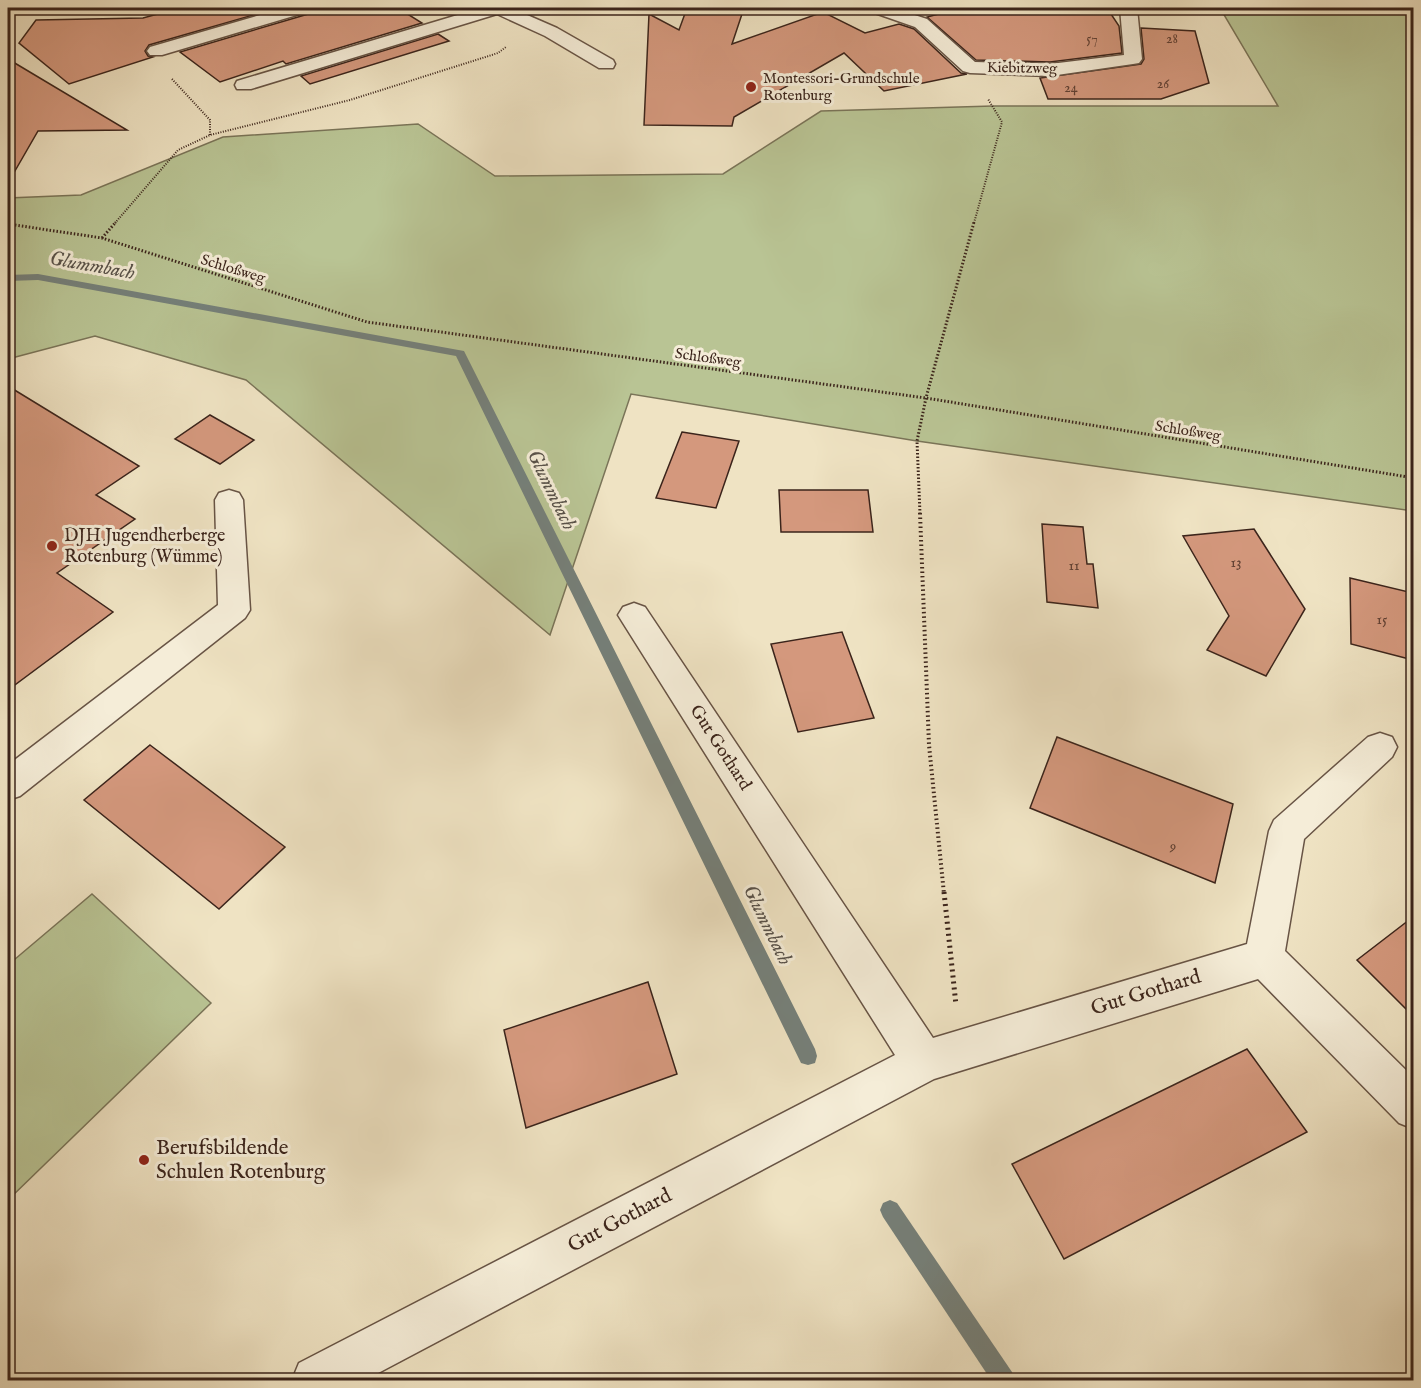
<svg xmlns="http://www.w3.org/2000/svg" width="1421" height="1388" font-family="'IM FELL English',serif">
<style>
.green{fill:#b9c494;stroke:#7a7458;stroke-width:1.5}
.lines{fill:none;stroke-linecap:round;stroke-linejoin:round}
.stream{fill:#75807a;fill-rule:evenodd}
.building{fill:#d4987d;stroke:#3b241b;stroke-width:1.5}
.minor-casing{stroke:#685445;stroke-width:3}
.path-far3{stroke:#3b241b;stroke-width:2;stroke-dasharray:1 1.5;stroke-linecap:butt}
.path-far2{stroke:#3b241b;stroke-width:3;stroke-dasharray:1.5 2;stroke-linecap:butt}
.path-far1{stroke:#3b241b;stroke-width:4;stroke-dasharray:1.5 3;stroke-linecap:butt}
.path{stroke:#3b241b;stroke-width:5;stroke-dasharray:2 4;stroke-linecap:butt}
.minor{fill:#f5edd8;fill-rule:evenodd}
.poi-dot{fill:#8f2418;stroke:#f5edd8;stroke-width:2}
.labels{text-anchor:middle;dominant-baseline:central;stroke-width:6;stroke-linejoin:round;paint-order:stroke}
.far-number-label{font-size:14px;fill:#614134}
.far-street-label{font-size:15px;fill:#3b241b;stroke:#f5edd8}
.far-poi-label{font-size:15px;fill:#3b241b;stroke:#f5edd8;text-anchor:start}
.number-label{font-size:15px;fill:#614134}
.poi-label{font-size:18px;fill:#3b241b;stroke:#f5edd8;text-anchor:start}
.street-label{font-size:18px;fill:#3b241b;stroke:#f5edd8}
.water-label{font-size:20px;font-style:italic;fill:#58524a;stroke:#f5edd8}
.near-street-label{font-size:21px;fill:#3b241b;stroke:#f5edd8}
.near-poi-label{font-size:21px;fill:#3b241b;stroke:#f5edd8;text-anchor:start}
</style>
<rect width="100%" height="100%" fill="#efe3c3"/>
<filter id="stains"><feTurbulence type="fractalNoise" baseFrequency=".00333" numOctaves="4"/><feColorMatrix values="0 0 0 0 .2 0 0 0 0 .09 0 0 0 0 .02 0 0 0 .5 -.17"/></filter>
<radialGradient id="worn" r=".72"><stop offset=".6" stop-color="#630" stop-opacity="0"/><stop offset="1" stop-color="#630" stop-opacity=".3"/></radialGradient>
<!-- green -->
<g class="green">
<polygon points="1220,8 1413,8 1413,511 917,441 631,394 550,635 246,380 95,336 8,359 8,198 81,195 223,137 418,124 495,176 723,174 821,111 993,106 1278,106"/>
<polygon points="92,894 211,1003 8,1200 8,965"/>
</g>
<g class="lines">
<!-- stream -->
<g class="stream">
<polygon points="38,274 464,351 815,1049 817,1056 815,1063 808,1065 801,1063 456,356 38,280 8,281 8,275"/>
<polygon points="890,1200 897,1203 1012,1372 1015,1380 991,1380 883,1217 880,1210 883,1203"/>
</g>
</g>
<!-- building -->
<g class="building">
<polygon points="180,8 278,8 149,45 145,51 148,56 153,57 69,84 19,43 36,20 143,18"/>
<polygon points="312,8 398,8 422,23 286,64 283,61 220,82 180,52 308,14"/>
<polygon points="687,8 744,8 732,44 823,12 865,33 899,24 914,29 961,73 967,74 884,91 844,53 734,117 732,126 644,125 649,14 679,30"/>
<polygon points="962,8 1107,8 1119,26 1122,53 1050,62 976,60 927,17"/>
<polygon points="1141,28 1195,31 1209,83 1161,99 1048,99 1040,78 1141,64 1144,59"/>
<polygon points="438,34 449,41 310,84 301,76"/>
<polygon points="8,59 127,130 38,131 8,183"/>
<polygon points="8,386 139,466 96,495 135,519 57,573 113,612 8,690"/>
<polygon points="210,415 254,440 220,464 175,439"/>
<polygon points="682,432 739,441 716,508 656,498"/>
<polygon points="779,490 868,490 873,532 781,532"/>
<polygon points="1042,524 1083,527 1087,564 1093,564 1098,608 1047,602"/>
<polygon points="1254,529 1305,609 1266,676 1207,650 1229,616 1183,536"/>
<polygon points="1350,578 1413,593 1413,660 1351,644"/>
<polygon points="842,632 874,718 798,732 771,644"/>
<polygon points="1057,737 1233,804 1215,883 1030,808"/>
<polygon points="150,745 285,847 219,909 84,800"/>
<polygon points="1413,917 1413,1016 1357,960"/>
<polygon points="648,982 677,1074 526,1128 504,1030"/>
<polygon points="1247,1049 1307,1132 1064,1259 1012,1164"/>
</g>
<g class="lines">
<defs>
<g id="minor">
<polygon points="284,8 310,8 307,12 162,55 150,55 147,51 150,47"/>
<polygon points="481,8 511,8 557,28 613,60 615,64 613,68 599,68 545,36 497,14 251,89 237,89 235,85 237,81"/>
<polygon points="869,8 893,8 927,19 975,62 1050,64 1124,55 1120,8 1137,8 1142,59 1139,63 1133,64 1050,76 970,73 963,71 915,27 872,12"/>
<polygon points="229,490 239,493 243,500 250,610 245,618 20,796 8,800 8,765 218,605 215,500 219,493"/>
<polygon points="634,603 645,607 933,1038 1247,944 1269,831 1274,820 1368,737 1380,733 1392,737 1397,747 1392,757 1304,839 1285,951 1414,1078 1414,1129 1399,1123 1258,979 934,1079 365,1380 292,1380 299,1363 895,1055 623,623 618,615 623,607"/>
</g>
</defs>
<!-- minor casing -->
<use href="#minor" class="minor-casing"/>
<!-- path-far3 -->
<g class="path-far3">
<polyline points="172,79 210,120 210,135"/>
<polyline points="115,223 178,150 210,135 350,100 498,53 506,47"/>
<polyline points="974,223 1002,122 988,99"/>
</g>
<!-- path-far2 -->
<g class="path-far2">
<polyline points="8,224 102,238 367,322 926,398 1414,478"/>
<polyline points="102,238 116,222"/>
<polyline points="920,514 917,441 926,398 974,222"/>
</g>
<!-- path-far1 -->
<polyline class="path-far1" points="920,513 929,745 944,894"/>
<!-- path -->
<polyline class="path" points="944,892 956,1005"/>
<!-- minor -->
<use href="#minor" class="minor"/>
</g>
<!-- markers -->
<g class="poi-dot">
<circle cx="751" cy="87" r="6"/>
<circle cx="52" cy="546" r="6"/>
<circle cx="144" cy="1160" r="6"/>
</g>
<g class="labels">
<!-- far-number labels -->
<g class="far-number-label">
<text x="1092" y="39">57</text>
<text x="1172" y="39">28</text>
<text x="1163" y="84">26</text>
<text x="1071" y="88">24</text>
</g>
<!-- far-street labels -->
<g class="far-street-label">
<text transform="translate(1022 68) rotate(1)">Kiebitzweg</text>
<text transform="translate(233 269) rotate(17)">Schloßweg</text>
<text transform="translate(708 358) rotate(8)">Schloßweg</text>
<text transform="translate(1188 431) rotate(9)">Schloßweg</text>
</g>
<!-- far-poi labels -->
<g class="far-poi-label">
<text x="763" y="78">Montessori-Grundschule<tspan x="763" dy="17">Rotenburg</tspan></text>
</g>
<!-- number labels -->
<g class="number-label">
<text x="1236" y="562">13</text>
<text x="1074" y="565">11</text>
<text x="1382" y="619">15</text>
<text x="1173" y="846">9</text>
</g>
<!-- poi labels -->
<g class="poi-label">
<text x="64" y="536">DJH Jugendherberge<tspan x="64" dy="21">Rotenburg (Wümme)</tspan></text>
</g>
<!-- street labels -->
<g class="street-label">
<text transform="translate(720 748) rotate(57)">Gut Gothard</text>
</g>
<!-- water labels -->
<g class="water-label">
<text transform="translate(92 266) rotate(10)">Glummbach</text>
<text transform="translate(551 490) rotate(64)">Glummbach</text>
<text transform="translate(767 925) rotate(64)">Glummbach</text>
</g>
<!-- near-street labels -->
<g class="near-street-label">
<text transform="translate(1146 993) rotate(-17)">Gut Gothard</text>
<text transform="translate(620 1221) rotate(-28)">Gut Gothard</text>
</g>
<!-- near-poi labels -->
<g class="near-poi-label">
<text x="156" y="1148">Berufsbildende<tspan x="156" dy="24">Schulen Rotenburg</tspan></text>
</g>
</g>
<!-- margin -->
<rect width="1421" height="1388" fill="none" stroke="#efe3c3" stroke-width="30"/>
<rect x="9" y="9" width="1403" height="1370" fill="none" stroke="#3b241b" stroke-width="3"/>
<rect x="15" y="15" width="1391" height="1358" fill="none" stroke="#3b241b" stroke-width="1.5"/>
<rect width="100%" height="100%" filter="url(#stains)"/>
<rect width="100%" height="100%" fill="url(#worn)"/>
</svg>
